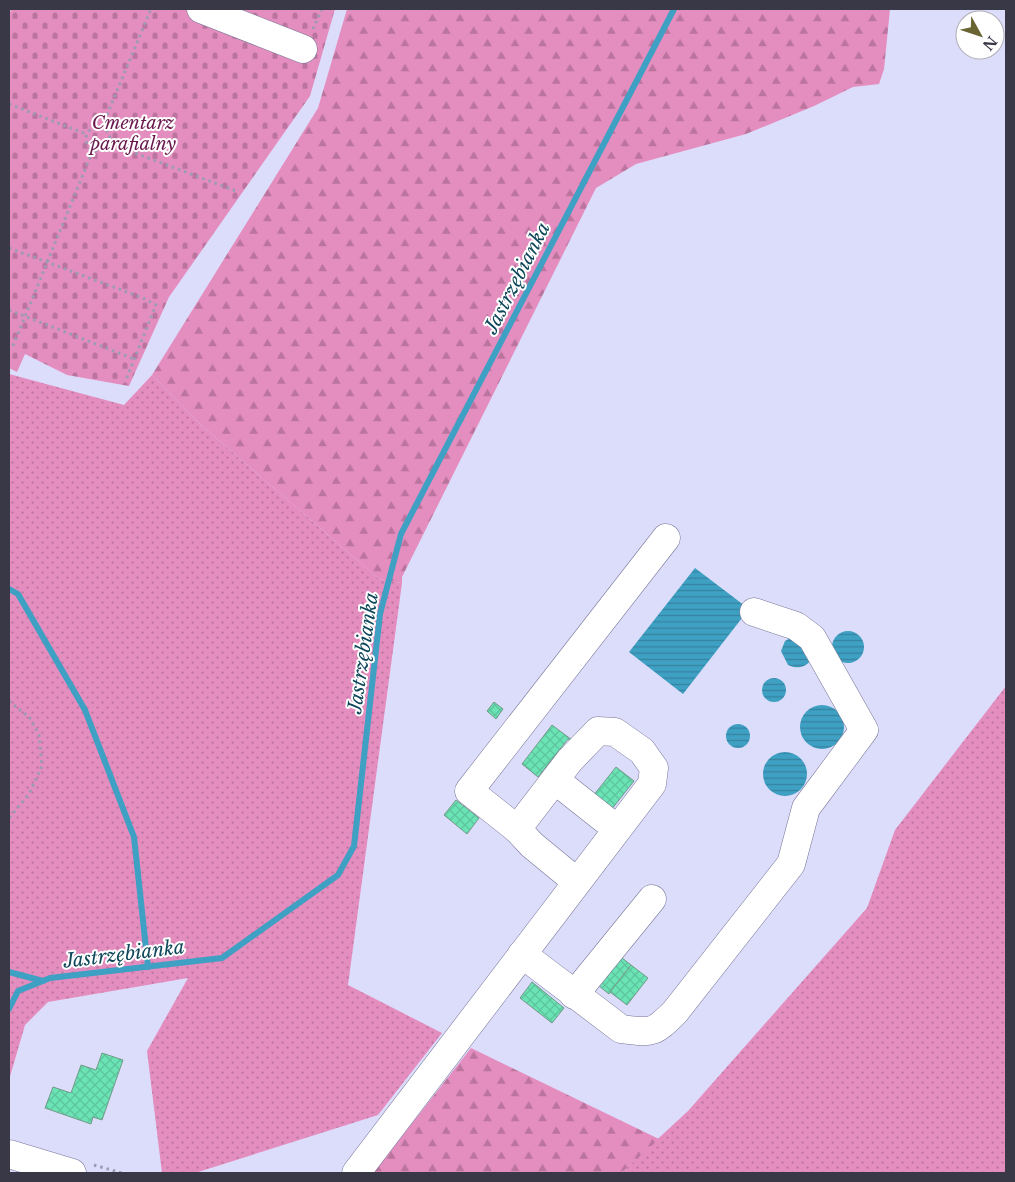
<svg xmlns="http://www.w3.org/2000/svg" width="1015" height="1182" font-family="'Libre Baskerville',serif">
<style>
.grass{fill:url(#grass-dots)}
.forest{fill:url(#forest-firs)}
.cemetery{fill:url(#cemetery-stones)}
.water{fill:url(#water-rules)}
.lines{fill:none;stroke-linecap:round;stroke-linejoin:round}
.stream{stroke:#3ea0c3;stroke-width:6}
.building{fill:url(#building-cross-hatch);stroke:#729a88}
.minor-casing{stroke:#767597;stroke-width:29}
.path{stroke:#9b9bb4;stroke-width:3;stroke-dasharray:2.5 4;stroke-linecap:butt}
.minor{stroke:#fff;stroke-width:28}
.labels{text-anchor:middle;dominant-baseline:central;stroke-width:4;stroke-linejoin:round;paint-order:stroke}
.park-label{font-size:18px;font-style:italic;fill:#69184d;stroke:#fff}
.water-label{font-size:19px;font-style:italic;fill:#0f485b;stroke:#fff}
</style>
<defs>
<pattern id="grass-dots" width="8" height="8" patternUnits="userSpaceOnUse" patternTransform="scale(1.25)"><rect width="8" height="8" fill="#e48dbf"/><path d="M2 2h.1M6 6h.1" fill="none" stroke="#ba749d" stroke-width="1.8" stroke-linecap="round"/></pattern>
<pattern id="forest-firs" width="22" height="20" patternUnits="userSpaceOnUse" patternTransform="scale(1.25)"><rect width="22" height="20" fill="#e48dbf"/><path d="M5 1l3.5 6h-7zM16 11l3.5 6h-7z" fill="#ba749d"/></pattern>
<pattern id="cemetery-stones" width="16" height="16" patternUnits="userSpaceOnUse" patternTransform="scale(1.25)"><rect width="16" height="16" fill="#e48dbf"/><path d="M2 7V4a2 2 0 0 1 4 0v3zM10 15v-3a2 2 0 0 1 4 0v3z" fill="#ba749d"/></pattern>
<pattern id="water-rules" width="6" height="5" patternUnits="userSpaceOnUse" patternTransform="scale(1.25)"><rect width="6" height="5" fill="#3ea0c3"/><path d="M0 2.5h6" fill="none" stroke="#3583a0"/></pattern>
<pattern id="building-cross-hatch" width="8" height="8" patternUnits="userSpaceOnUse" patternTransform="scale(1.25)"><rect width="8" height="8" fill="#6ae4b5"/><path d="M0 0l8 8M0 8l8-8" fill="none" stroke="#5dc49d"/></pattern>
</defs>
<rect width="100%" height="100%" fill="#dcdcfb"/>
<!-- grass -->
<g class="grass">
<polygon points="9,374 124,405 152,375 200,424 379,579 402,583 348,985 442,1033 378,1115 195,1173 162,1173 147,1051 188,978 48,1002 25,1025 9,1080"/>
<polygon points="1006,686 1006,1173 621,1173 688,1111 867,908 895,830"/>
</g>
<!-- forest -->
<g class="forest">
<polygon points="347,9 890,9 884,69 879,84 853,87 814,106 746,134 636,164 596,188 402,577 402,583 379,579 200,424 152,375 318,108"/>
<polygon points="471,1048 659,1139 621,1173 373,1173"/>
</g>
<!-- cemetery -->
<polygon class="cemetery" points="11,9 335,9 310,96 169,297 129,386 67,375 25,354 17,372 9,368 9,16"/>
<!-- water -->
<g class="water">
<polygon points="695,568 749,609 683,694 629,652"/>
<circle cx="848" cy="647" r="16"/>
<path d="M 794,636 L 811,660 C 805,668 797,669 788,665 L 781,651 L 785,641 Z"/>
<circle cx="774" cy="690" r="12"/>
<circle cx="822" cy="727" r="22"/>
<circle cx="738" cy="736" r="12"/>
<circle cx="785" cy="774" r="22"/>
</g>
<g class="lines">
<!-- stream -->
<g class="stream">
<polyline points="9,589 18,594 85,710 134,837 148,967"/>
<polyline points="9,972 43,981"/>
<polyline points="9,1009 18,991 50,978 222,958 338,875 354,846 380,614 401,534 674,9"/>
</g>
</g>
<!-- building -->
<g class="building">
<polygon points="494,702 503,709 496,719 487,711"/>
<polygon points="552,725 572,740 568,739 538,777 522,764"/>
<polygon points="616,767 634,781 611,810 593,796"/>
<polygon points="456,800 479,818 467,834 444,815"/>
<polygon points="617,954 631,965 609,994 594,982"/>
<polygon points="631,965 648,978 627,1005 610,992"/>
<polygon points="532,982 564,1008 552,1023 520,998"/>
<polygon points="102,1053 123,1060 102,1120 93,1117 91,1124 45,1108 53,1087 71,1093 81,1065 96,1070"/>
</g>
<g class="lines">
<defs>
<g id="minor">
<polyline points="201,9 303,49"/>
<polyline points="555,780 617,829"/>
<polyline points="517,829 469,791 666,538"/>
<path d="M 522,954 L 621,1029 C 652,1033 653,1034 675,1012 L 791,864 L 806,808 L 864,730 L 812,638 L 796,626 L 754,612"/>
<polyline points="574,995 652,899"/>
<polyline points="9,1154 72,1173"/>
<polyline points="356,1173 652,784 654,768 642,751 615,732 598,731 570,760 517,829 532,845 577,882"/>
</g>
</defs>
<!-- minor casing -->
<use href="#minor" class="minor-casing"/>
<!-- path -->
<g class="path">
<polyline points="313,29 322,9"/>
<polyline points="9,104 86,134"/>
<circle cx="98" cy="139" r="12"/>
<polyline points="102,127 151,9"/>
<polyline points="111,144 236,191"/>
<polyline points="9,248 143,298 156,305 125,382"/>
<polyline points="9,310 134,359"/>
<polyline points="13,346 93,150"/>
<polyline points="9,701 30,718 39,735 42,766 29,794 9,818"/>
<polyline points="94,1165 122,1173"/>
</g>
<!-- minor -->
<use href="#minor" class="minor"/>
</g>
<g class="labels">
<!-- park labels -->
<g class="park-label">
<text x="133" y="123">Cmentarz<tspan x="133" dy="21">parafialny</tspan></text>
</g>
<!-- water labels -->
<g class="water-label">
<text transform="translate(517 278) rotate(-63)">Jastrzębianka</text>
<text transform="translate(363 653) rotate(-82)">Jastrzębianka</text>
<text transform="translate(124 954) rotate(-7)">Jastrzębianka</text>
</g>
</g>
<!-- border -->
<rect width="1015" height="1182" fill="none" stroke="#393847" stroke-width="20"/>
<!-- north arrow -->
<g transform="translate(980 35) rotate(130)"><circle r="24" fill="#ffffff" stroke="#b0afb5"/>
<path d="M0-4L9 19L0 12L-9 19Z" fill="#696532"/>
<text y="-8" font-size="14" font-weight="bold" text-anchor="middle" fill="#393847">N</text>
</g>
</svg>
